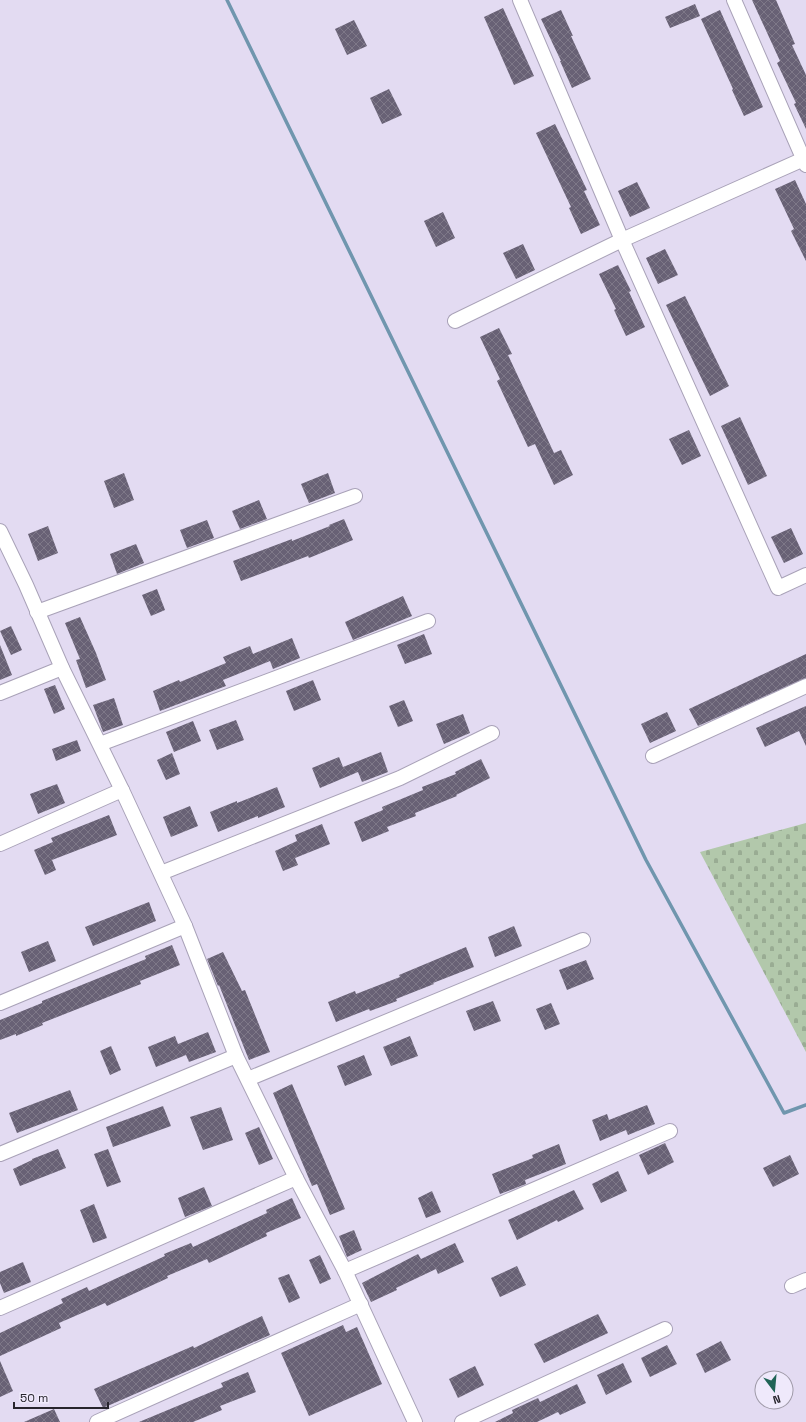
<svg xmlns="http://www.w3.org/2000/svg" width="806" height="1422" font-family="'Space Grotesk',sans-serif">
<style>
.cemetery{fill:url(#cemetery-stones)}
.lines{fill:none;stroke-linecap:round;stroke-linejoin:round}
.stream{stroke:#7096ae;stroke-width:3.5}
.building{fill:url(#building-cross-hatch)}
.minor-casing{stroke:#a9a2b8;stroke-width:16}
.minor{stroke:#fff;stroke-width:14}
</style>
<defs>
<pattern id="cemetery-stones" width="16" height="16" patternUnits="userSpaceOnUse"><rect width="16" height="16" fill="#b2c8ab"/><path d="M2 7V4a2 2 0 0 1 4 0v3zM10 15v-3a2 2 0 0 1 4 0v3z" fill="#99ac93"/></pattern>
<pattern id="building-cross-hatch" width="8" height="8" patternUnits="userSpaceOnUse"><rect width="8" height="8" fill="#686175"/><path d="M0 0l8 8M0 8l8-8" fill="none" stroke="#7e7888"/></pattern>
</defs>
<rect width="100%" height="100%" fill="#e3dbf2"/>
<!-- cemetery -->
<polygon class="cemetery" points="806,823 806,1052 700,852"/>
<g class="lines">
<!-- stream -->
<polyline class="stream" points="227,0 646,860 784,1113 806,1105"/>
</g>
<!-- building -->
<g class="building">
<polygon points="752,0 776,0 795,44 792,45 806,75 806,129 794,104 796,103 777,63 780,61"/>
<polygon points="695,4 700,16 670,28 665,17"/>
<polygon points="503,8 534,76 514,85 484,17"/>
<polygon points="561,10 573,36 571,36 591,79 572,88 560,61 561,61 541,19"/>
<polygon points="720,10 763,107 744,116 732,90 733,89 701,19"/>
<polygon points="354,20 367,46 347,55 335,29"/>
<polygon points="389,89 402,115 382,124 370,98"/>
<polygon points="555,124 587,190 584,191 600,225 581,234 569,208 571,207 536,133"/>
<polygon points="795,180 806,204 806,261 791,231 794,229 775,189"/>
<polygon points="637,182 650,208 630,217 618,191"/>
<polygon points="443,212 455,238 436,247 424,221"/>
<polygon points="523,244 535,270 516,279 503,253"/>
<polygon points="665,249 678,275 658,284 646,258"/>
<polygon points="618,265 631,291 629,292 645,327 626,336 614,310 616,309 599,274"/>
<polygon points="685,296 729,386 710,396 666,305"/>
<polygon points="499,328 512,354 508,355 554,453 561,450 573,475 554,485 535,444 528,447 497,381 500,379 480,337"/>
<polygon points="740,417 767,476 748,485 721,426"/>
<polygon points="689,430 701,456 682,465 669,439"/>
<polygon points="124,473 134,500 114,508 104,481"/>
<polygon points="328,473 335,493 309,503 301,484"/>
<polygon points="259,500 267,519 240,529 232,511"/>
<polygon points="344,519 353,540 309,558 308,556 241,581 233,561 292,539 292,541 330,526 329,525"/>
<polygon points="207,520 214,538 187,548 180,530"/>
<polygon points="48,526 58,553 38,561 28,534"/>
<polygon points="791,528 803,554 784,563 771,537"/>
<polygon points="136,544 144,563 117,574 110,554"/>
<polygon points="157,589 165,610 151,616 142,595"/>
<polygon points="403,596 412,616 353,640 345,622"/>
<polygon points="80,617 96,653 106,680 86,688 76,660 80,659 65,623"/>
<polygon points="11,626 22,650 11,655 0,631"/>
<polygon points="424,634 432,654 405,664 397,645"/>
<polygon points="292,638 300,658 273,669 270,661 223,680 226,686 160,711 153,691 179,680 180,682 226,663 223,657 250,646 253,654"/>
<polygon points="0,645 12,675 0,680"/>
<polygon points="806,654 806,678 698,726 689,709"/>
<polygon points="313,680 321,700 294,711 286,691"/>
<polygon points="55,685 65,709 54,714 44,689"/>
<polygon points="114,698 123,725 103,732 93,705"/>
<polygon points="404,700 413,721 398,727 389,706"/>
<polygon points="806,706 806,746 799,731 765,747 756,728"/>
<polygon points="667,712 676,731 650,743 641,724"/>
<polygon points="463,714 470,733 444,744 436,724"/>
<polygon points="236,720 244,740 217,750 209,730"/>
<polygon points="193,721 201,741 174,752 166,732"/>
<polygon points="77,740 81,751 56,761 52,749"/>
<polygon points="381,752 388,772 362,782 358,772 320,788 312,768 339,757 343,767"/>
<polygon points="172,753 180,774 166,780 157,760"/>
<polygon points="481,759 490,778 456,795 457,796 415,813 416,816 387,827 389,831 362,842 354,822 383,810 382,807 423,790 422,787 456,774 455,772"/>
<polygon points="57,784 65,803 38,814 30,794"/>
<polygon points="277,787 285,807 258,818 258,816 218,832 210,812 237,801 237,803"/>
<polygon points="190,806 198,826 171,837 163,817"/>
<polygon points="109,815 117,835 52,860 56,870 45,875 34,850 53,842 51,838"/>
<polygon points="322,824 330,844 295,858 298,865 283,871 275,851 297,841 295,835"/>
<polygon points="149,902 156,921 93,946 85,927"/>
<polygon points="514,926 522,946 495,957 488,937"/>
<polygon points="48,941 56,961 29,972 21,952"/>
<polygon points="172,945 180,965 140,981 141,984 42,1023 43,1025 16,1036 16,1034 0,1040 0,1020 42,1003 42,1001 146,959 145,956"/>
<polygon points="466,947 474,967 433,983 434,984 396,999 397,1001 370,1011 369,1009 336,1022 328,1002 355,991 356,994 400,977 399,975"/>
<polygon points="223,952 242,991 245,990 270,1052 249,1060 219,985 218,986 207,959"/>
<polygon points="586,960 594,979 567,990 559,970"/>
<polygon points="493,1001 501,1021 474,1031 466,1011"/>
<polygon points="551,1003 560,1024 545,1030 536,1009"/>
<polygon points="208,1032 216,1052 189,1062 186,1055 156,1067 148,1047 175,1036 178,1044"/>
<polygon points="410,1036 418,1056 391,1066 383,1047"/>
<polygon points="111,1046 121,1070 110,1075 100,1051"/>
<polygon points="364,1055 372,1075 345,1086 337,1066"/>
<polygon points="292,1084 345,1209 330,1215 317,1184 312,1186 273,1093"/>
<polygon points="70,1090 78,1110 17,1133 9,1113"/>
<polygon points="647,1105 655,1124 628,1135 626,1130 600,1141 592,1120 607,1114 609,1120"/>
<polygon points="163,1106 171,1126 113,1147 106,1127"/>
<polygon points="221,1107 233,1140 203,1150 190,1117"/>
<polygon points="259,1127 273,1159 259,1165 245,1133"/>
<polygon points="665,1143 674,1162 648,1175 639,1155"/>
<polygon points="559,1144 566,1164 525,1180 526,1184 500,1194 492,1174 533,1158 532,1155"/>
<polygon points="58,1149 66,1168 20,1186 13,1169 32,1160 32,1159"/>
<polygon points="108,1149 121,1182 107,1187 94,1154"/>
<polygon points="790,1155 799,1174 773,1187 763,1168"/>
<polygon points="618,1171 627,1191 601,1203 592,1184"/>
<polygon points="204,1187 212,1206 185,1217 178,1198"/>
<polygon points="574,1190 584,1209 558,1222 557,1220 517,1240 508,1220"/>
<polygon points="432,1191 441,1212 426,1218 418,1198"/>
<polygon points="292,1198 301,1218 266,1233 267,1236 209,1263 207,1259 167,1276 168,1278 107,1306 105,1303 59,1323 61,1328 0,1356 0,1333 63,1303 61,1299 87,1287 89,1291 165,1256 164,1254 191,1243 193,1247 267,1213 266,1210"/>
<polygon points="94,1204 107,1238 93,1243 80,1210"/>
<polygon points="354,1230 362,1250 347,1257 339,1236"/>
<polygon points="455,1243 464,1262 438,1274 436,1269 396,1288 397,1290 371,1302 362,1283 418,1254 421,1259"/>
<polygon points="320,1255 331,1279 320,1284 309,1260"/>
<polygon points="23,1262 31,1282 4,1293 0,1283 0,1272"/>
<polygon points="517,1266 526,1285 500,1297 491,1278"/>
<polygon points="289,1274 300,1298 289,1303 278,1278"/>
<polygon points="598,1314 608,1333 544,1363 534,1344"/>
<polygon points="262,1316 270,1335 103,1408 94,1389 193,1346 194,1348"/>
<polygon points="343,1325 346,1332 357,1327 382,1384 309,1416 281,1353"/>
<polygon points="721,1341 731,1360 705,1373 696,1354"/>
<polygon points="667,1345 677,1364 650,1377 641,1358"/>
<polygon points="0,1361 13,1391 0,1397"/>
<polygon points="623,1363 632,1382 606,1395 597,1375"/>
<polygon points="475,1366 484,1385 458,1398 449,1379"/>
<polygon points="248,1372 256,1392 220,1406 222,1410 193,1422 139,1422 223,1387 221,1383"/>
<polygon points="577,1384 586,1403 560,1415 558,1412 537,1422 495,1422 513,1413 512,1410 538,1398 540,1402"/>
<polygon points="54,1409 60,1422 24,1422"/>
</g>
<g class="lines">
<defs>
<g id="minor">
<polyline points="520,0 622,240 778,588 806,575"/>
<polyline points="734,0 806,165"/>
<polyline points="455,321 622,240 806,158"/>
<polyline points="0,531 26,585 62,668 122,790 185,926 236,1056 296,1178 345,1271 415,1422"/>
<polyline points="37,612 355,496"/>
<polyline points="0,693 62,668"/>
<polyline points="100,744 428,621"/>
<polyline points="653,756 806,686"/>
<polyline points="0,844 122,790"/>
<polyline points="161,873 400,778 492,733"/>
<polyline points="0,1003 185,926"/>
<polyline points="248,1079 583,940"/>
<polyline points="0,1154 236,1056"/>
<polyline points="345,1271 670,1131"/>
<polyline points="792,1286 806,1280"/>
<polyline points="0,1308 296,1178"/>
<polyline points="97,1422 361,1304"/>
<polyline points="462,1422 665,1329"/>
</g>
</defs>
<!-- minor casing -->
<use href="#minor" class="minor-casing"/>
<!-- minor -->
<use href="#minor" class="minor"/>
</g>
<!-- north arrow -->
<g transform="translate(774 1390) rotate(164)"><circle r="19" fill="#efe9fb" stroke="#9f9aa8"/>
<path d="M0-3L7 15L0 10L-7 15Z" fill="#206456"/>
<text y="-6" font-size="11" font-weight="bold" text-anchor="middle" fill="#27242c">N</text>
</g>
<!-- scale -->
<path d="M14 1402v6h94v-6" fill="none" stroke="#27242c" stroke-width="2"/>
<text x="20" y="1402" font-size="12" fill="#27242c" stroke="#efe9fb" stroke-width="3" paint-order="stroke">50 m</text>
</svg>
